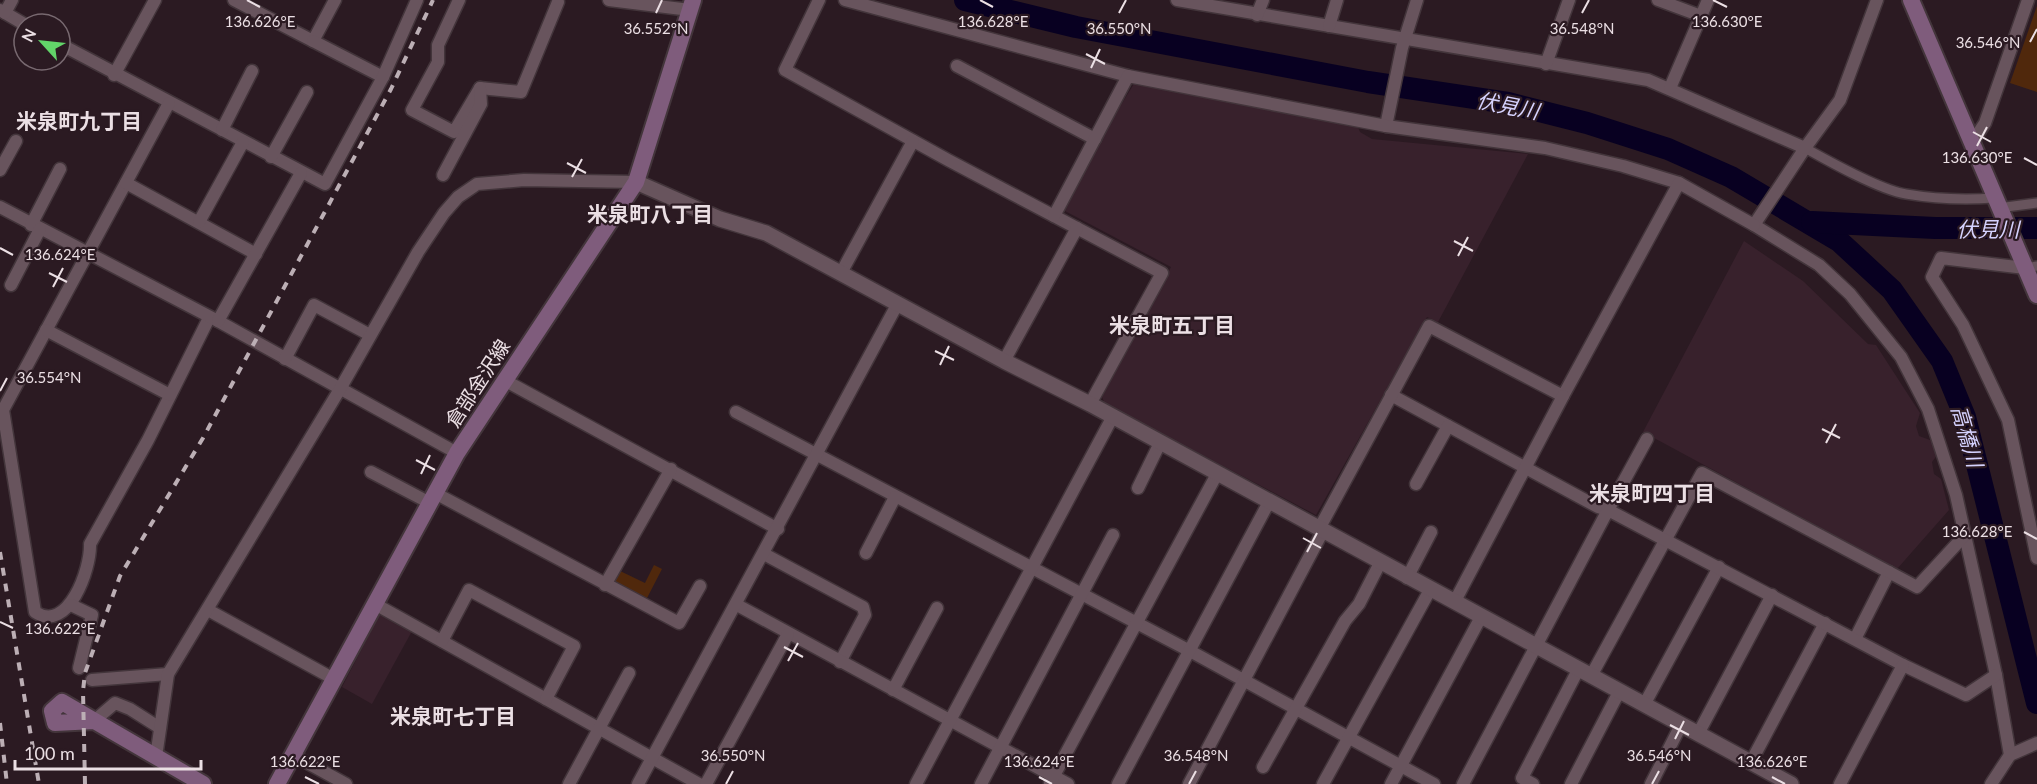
<svg xmlns="http://www.w3.org/2000/svg" width="2037" height="784" font-family="Lato,'Noto Sans JP',sans-serif">
<style>
.built{fill:#38212c}
.green{fill:#50280c}
.lines{fill:none;stroke-linecap:round;stroke-linejoin:round}
.river{stroke:#080021;stroke-width:22}
.pedestrian-casing{stroke:#43353b;stroke-width:12}
.minor-casing{stroke:#43353b;stroke-width:15}
.tertiary-casing{stroke:#43353b;stroke-width:18}
.secondary-casing{stroke:#43353b;stroke-width:20}
.pedestrian{stroke:#68545d;stroke-width:9}
.minor{stroke:#68545d;stroke-width:12}
.tertiary{stroke:#68545d;stroke-width:15}
.secondary{stroke:#7f5c7c;stroke-width:16}
.rail{stroke:#bcafb5;stroke-width:4;stroke-dasharray:8 8;stroke-linecap:butt}
.ticks{fill:none;stroke:#ebdfe4;stroke-width:2}
.labels{text-anchor:middle;dominant-baseline:central;stroke-width:4.5;stroke-linejoin:round;paint-order:stroke}
.street-label{font-size:20px;fill:#ebdfe4;stroke:#2b1a22}
.water-label{font-size:21px;font-style:italic;fill:#d5d2fe;stroke:#2b1a22}
.neighbourhood-label{font-size:21px;font-weight:bold;fill:#ebdfe4;stroke:#2b1a22}
.ticks-label{font-size:15px;text-anchor:middle;fill:#ebdfe4;stroke:#2b1a22;stroke-width:4.5;stroke-linejoin:round;paint-order:stroke}
</style>
<rect width="100%" height="100%" fill="#2b1a22"/>
<!-- built -->
<g class="built">
<polygon points="1135,82 1357,125 1360,132 1372,139 1528,154 1438,322 1427,317 1316,515 1105,404 1102,397 1171,267 1065,211 1107,128"/>
<polygon points="1744,241 1803,281 1868,344 1876,345 1920,413 1916,426 1919,436 1930,440 1938,454 1932,462 1934,474 1941,479 1949,510 1897,569 1643,432"/>
<polygon points="380,614 412,631 372,704 342,687"/>
</g>
<!-- green -->
<g class="green">
<polygon points="2037,6 2037,92 2010,83"/>
<polygon points="654,565 662,569 646,600 615,584 613,578 618,570 645,583"/>
</g>
<g class="lines">
<!-- river -->
<g class="river">
<polyline points="965,0 1076,27 1368,82 1508,103 1587,123 1668,149 1731,177 1839,241 1892,290 1942,361 1965,417 2037,703"/>
<polyline points="1812,222 1935,228 2037,228"/>
</g>
<defs>
<g id="pedestrian">
<path d="M 1805,148 C 1830,162 1880,190 1906,194 C 1935,199 1965,200 1994,198"/>
<polyline points="1998,208 2037,203"/>
<polyline points="2025,268 2037,266"/>
</g>
<g id="minor">
<polyline points="234,0 313,41 335,0"/>
<polyline points="459,0 438,45 438,62 412,110 454,132 480,88 521,92 558,2"/>
<polyline points="609,0 690,10"/>
<polyline points="819,0 785,70 948,160 1162,273 1090,404"/>
<polyline points="845,0 1128,76"/>
<polyline points="1177,0 1648,80 1805,148 1754,225 1819,265 1850,294 1901,357 1928,409 1956,495 1996,675 2010,755"/>
<polyline points="1658,0 1701,16"/>
<polyline points="0,10 24,24"/>
<polyline points="5,13 12,0"/>
<polyline points="1257,15 1263,0"/>
<polyline points="1329,26 1337,0"/>
<polyline points="313,41 383,77"/>
<polyline points="60,44 325,184 383,77 417,0"/>
<polyline points="1546,64 1569,0"/>
<polyline points="957,66 1095,139"/>
<polyline points="114,75 155,0"/>
<polyline points="1670,88 1708,0"/>
<path d="M 169,103 L 3,410 L 35,612 C 68,634 91,569 90,544 L 148,440 L 209,318"/>
<polyline points="1386,126 1402,48 1417,0"/>
<polyline points="222,130 252,71"/>
<polyline points="1971,144 1985,123 2028,0"/>
<polyline points="1805,148 1840,100 1877,0"/>
<polyline points="271,157 307,92"/>
<polyline points="0,170 16,141"/>
<polyline points="443,175 481,104 480,88"/>
<polyline points="126,183 256,254"/>
<polyline points="0,207 218,321 457,453"/>
<polyline points="1054,216 1128,76 1386,126 1545,148 1623,166 1679,183"/>
<polyline points="199,222 243,142"/>
<polyline points="31,225 60,169"/>
<polyline points="2025,268 1941,258 1932,277 1963,325 2008,420 2037,558"/>
<polyline points="841,273 913,141"/>
<polyline points="11,285 40,229"/>
<polyline points="218,321 301,173"/>
<polyline points="46,330 170,395"/>
<polyline points="285,359 314,305 370,335"/>
<polyline points="1004,361 1077,228"/>
<polyline points="504,380 778,529"/>
<polyline points="1391,395 1598,507 1608,510 1647,439"/>
<polyline points="736,412 1190,651 1434,784"/>
<polyline points="371,472 430,503"/>
<polyline points="1416,484 1448,426"/>
<polyline points="1138,488 1160,443"/>
<polyline points="435,493 679,623 700,586"/>
<polyline points="1319,529 1429,326 1563,396 1679,183 1754,225"/>
<polyline points="866,553 895,497"/>
<polyline points="764,554 863,607 865,615 840,662"/>
<polyline points="1407,578 1431,532"/>
<polyline points="605,585 671,469"/>
<polyline points="1455,601 1563,396"/>
<polyline points="375,604 699,784"/>
<polyline points="71,605 92,615 79,668"/>
<polyline points="737,605 1068,784"/>
<polyline points="208,610 334,679"/>
<polyline points="1855,639 1889,572"/>
<polyline points="442,641 469,590 574,646 546,699"/>
<polyline points="1591,676 1702,473 1917,587 1965,535"/>
<polyline points="92,680 168,674"/>
<polyline points="893,690 937,608"/>
<polyline points="1644,705 1719,567"/>
<polyline points="94,721 115,703 130,709 160,728"/>
<polyline points="1698,734 1772,595"/>
<polyline points="293,755 346,784"/>
<polyline points="156,757 168,674 340,389 418,252 444,213 458,197 477,184 524,180 636,182"/>
<polyline points="1751,762 1825,623"/>
<polyline points="1263,767 1345,621 1359,604 1380,563"/>
<polyline points="1050,783 1217,474"/>
<polyline points="569,784 629,673"/>
<polyline points="638,784 898,303"/>
<polyline points="706,784 788,634"/>
<polyline points="916,784 1112,418"/>
<polyline points="981,784 1113,535"/>
<polyline points="1118,784 1269,502"/>
<polyline points="1189,784 1323,531"/>
<polyline points="1323,784 1430,590"/>
<polyline points="1391,784 1481,617"/>
<polyline points="1463,784 1608,510 1903,665 1966,695 1996,675"/>
<polyline points="1533,784 1522,778 1578,670"/>
<polyline points="1571,784 1619,692"/>
<polyline points="1651,784 1681,725"/>
<polyline points="1840,784 1903,665"/>
<polyline points="1991,784 2010,755 2037,743"/>
</g>
<polyline id="tertiary" points="636,182 720,219 766,233 1004,361 1090,404 1791,784"/>
<g id="secondary">
<polyline points="1911,0 2037,295"/>
<polyline points="94,721 55,723 52,711 62,702 203,784"/>
<polyline points="277,784 457,453 636,182 693,0"/>
</g>
</defs>
<!-- pedestrian casing -->
<use href="#pedestrian" class="pedestrian-casing"/>
<!-- minor casing -->
<use href="#minor" class="minor-casing"/>
<!-- tertiary casing -->
<use href="#tertiary" class="tertiary-casing"/>
<!-- secondary casing -->
<use href="#secondary" class="secondary-casing"/>
<!-- pedestrian -->
<use href="#pedestrian" class="pedestrian"/>
<!-- minor -->
<use href="#minor" class="minor"/>
<!-- tertiary -->
<use href="#tertiary" class="tertiary"/>
<!-- secondary -->
<use href="#secondary" class="secondary"/>
<!-- rail -->
<g class="rail">
<polyline points="0,552 39,784"/>
<polyline points="0,723 7,784"/>
<polyline points="85,784 83,691 85,673 120,576 203,438 391,89 433,0"/>
</g>
</g>
<!-- ticks -->
<path class="ticks" d="M 247,0 L 260,7M 980,0 L 993,7M 1713,0 L 1727,7M 656,13 L 662,0M 1119,13 L 1126,0M 1582,13 L 1589,0M 2030,42 L 2037,29M 1086,54 L 1105,64M 1091,68 L 1100,49M 1973,132 L 1991,142M 1977,146 L 1987,127M 2024,158 L 2037,165M 567,163 L 586,173M 572,177 L 582,159M 1454,241 L 1473,251M 0,248 L 13,255M 1458,256 L 1468,237M 49,273 L 67,282M 53,287 L 63,268M 935,351 L 954,360M 940,365 L 949,346M 0,391 L 7,378M 1822,429 L 1840,438M 1826,443 L 1836,424M 416,460 L 435,470M 421,474 L 430,455M 2024,532 L 2037,539M 1303,538 L 1321,548M 1307,552 L 1317,533M 0,622 L 13,628M 784,647 L 803,657M 788,661 L 798,643M 1670,725 L 1689,735M 1675,739 L 1684,721M 305,777 L 319,784M 1039,777 L 1052,784M 1772,777 L 1785,784M 726,784 L 733,771M 1189,784 L 1196,771M 1652,784 L 1659,771"/>
<g class="labels">
<!-- street labels -->
<g class="street-label">
<text transform="translate(477 383) rotate(-57)">倉部金沢線</text>
</g>
<!-- water labels -->
<g class="water-label">
<text transform="translate(1508 105) rotate(11)">伏見川</text>
<text x="1988" y="228">伏見川</text>
<text transform="translate(1968 436) rotate(74)">高橋川</text>
</g>
<!-- neighbourhood labels -->
<g class="neighbourhood-label">
<text x="79" y="120">米泉町九丁目</text>
<text x="650" y="213">米泉町八丁目</text>
<text x="1172" y="324">米泉町五丁目</text>
<text x="1652" y="492">米泉町四丁目</text>
<text x="453" y="715">米泉町七丁目</text>
</g>
</g>
<g class="ticks-label">
<text x="260" y="27">136.626°E</text>
<text x="1727" y="27">136.630°E</text>
<text x="993" y="27">136.628°E</text>
<text x="656" y="34">36.552°N</text>
<text x="1119" y="34">36.550°N</text>
<text x="1582" y="34">36.548°N</text>
<text x="1988" y="48">36.546°N</text>
<text x="1977" y="163">136.630°E</text>
<text x="60" y="260">136.624°E</text>
<text x="49" y="383">36.554°N</text>
<text x="1977" y="537">136.628°E</text>
<text x="60" y="634">136.622°E</text>
<text x="733" y="761">36.550°N</text>
<text x="1196" y="761">36.548°N</text>
<text x="1659" y="761">36.546°N</text>
<text x="305" y="767">136.622°E</text>
<text x="1039" y="767">136.624°E</text>
<text x="1772" y="767">136.626°E</text>
</g>
<!-- north arrow -->
<g transform="translate(42 42) rotate(297)"><circle r="28" fill="#2b1a22" stroke="#786970" stroke-width="1.5"/>
<path d="M0-4.5L10 22L0 15L-10 22Z" fill="#62d469"/>
<text y="-9" font-size="16" font-weight="bold" text-anchor="middle" fill="#ebdfe4">N</text>
</g>
<!-- scale -->
<path d="M15 760v9h186v-9" fill="none" stroke="#ebdfe4" stroke-width="3"/>
<text x="24" y="760" font-size="18" fill="#ebdfe4" stroke="#2b1a22" stroke-width="4.5" paint-order="stroke">100 m</text>
</svg>
